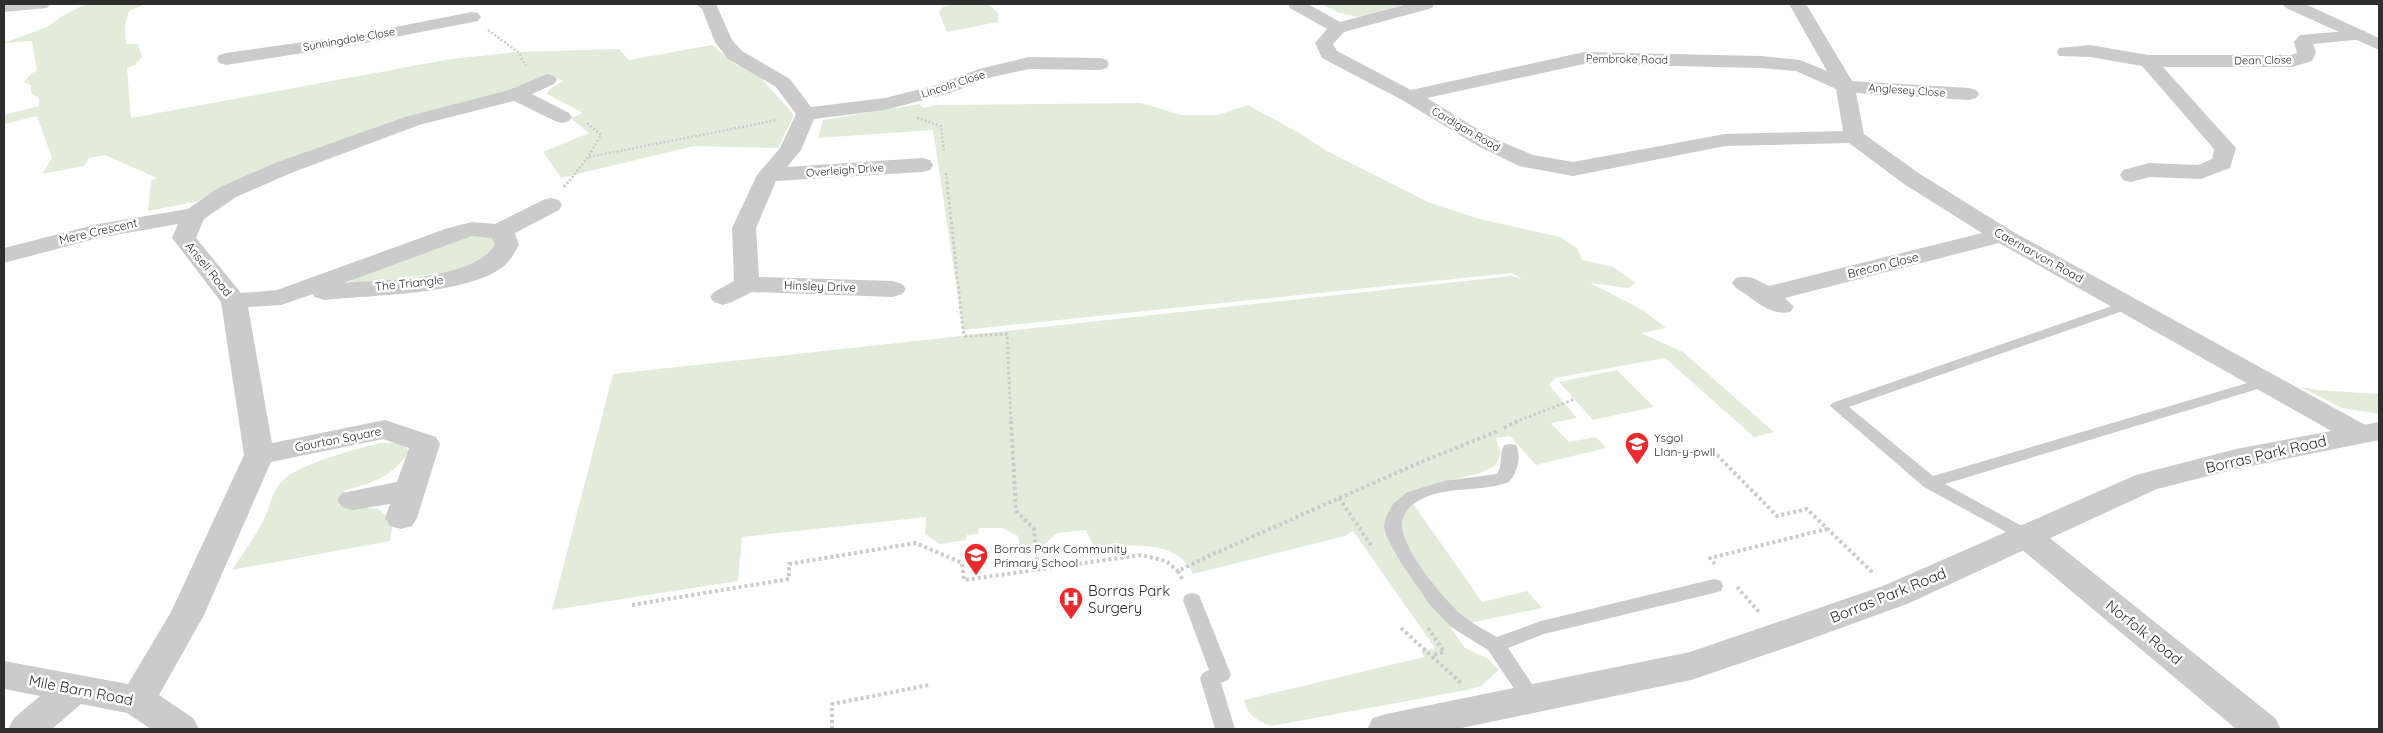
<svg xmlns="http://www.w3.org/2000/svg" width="2383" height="733" font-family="Quicksand,sans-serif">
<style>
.green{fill:#e3ecdb}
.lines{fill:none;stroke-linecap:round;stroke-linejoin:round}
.path-far2{stroke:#cbcbcb;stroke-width:2.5;stroke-dasharray:2 2;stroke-linecap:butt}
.path-far1{stroke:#cbcbcb;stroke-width:3;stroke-dasharray:2.5 2.5;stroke-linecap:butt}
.path{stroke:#cbcbcb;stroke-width:4;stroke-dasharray:3 3;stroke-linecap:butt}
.service{fill:#cbcbcb;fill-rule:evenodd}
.minor{fill:#cbcbcb;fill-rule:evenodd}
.tertiary{fill:#cbcbcb;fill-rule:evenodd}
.labels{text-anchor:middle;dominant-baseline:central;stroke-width:5;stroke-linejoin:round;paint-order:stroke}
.far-street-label{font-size:11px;fill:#2e2e2e;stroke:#fff}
.street-label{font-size:12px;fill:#2e2e2e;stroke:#fff}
.poi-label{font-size:12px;fill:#2e2e2e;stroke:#fff;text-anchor:start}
.near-street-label{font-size:15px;fill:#2e2e2e;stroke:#fff}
.near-poi-label{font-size:15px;fill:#2e2e2e;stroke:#fff;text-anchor:start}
</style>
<rect width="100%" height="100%" fill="#fff"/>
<!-- green -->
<g class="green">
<polygon points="98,4 143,5 129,11 125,25 126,44 138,44 142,57 135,65 127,68 131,118 451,59 518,52 619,49 629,60 712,45 735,64 759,76 794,115 778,148 694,146 561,178 543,152 589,133 570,118 583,113 547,94 550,89 563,81 549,76 507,92 237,182 199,201 148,211 151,181 157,178 105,155 89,158 84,166 42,174 52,158 37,116 4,124 4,115 39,106 39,98 31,93 31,85 24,82 32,73 37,71 32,41 4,43 49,26 62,16 82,6"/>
<polygon points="956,4 988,4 998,13 998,22 947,32 939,12 943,7"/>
<polygon points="1321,4 1405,4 1358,17 1340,13"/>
<path d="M 1141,103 L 1181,115 L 1218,115 L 1248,105 L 1301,134 L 1325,150 L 1428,202 L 1480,219 L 1560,237 L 1577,248 L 1582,260 L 1613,267 L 1636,283 L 1628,288 L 1590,283 L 1643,310 L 1666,328 L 1641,333 L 1683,352 L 1774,432 L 1754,437 L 1665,358 L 1555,378 L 1549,385 L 1577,418 L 1551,423 L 1569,442 L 1596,437 L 1606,448 L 1536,465 L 1510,436 L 1496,438 L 1501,454 L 1495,466 L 1480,473 L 1405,492 L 1482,602 L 1527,591 L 1542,608 L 1450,627 L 1465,648 L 1487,658 L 1499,670 L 1481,686 L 1467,690 L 1271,726 C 1256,720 1248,716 1244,700 L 1424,657 L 1421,651 L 1435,648 L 1353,531 L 1345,536 L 1193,574 C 1178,538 1126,546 1094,547 L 1086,530 L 1057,533 L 1042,547 L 1020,551 L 1018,536 L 1002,528 L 979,528 L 978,534 L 967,535 L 966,540 L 939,544 L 925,534 L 926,517 L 742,537 L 738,581 L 552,610 L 613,374 L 1511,276 L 1523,279 L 1511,273 L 963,330 L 933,130 L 818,138 L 823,120 L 919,104 L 923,108 L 936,105 Z"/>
<polygon points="476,234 490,237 499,243 471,269 349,285 348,283 356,278"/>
<polygon points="1617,370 1654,407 1593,420 1559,382"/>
<polygon points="2301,387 2317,390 2379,394 2379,414 2342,408"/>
<path d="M 380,443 L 401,443 L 409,451 C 395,475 372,484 345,490 L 339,505 L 378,509 L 393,521 L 390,541 L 232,570 C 243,553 256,536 265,517 C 271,504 272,491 283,480 C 298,465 358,448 380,443 Z"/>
</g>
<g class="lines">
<!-- path-far2 -->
<g class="path-far2">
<polyline points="488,30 518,52 526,66"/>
<polyline points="917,118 941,126 944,152"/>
<polyline points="589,157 777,120"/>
<polyline points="946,173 947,184"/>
<polyline points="567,184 588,157 601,135 586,122"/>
</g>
<!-- path-far1 -->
<g class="path-far1">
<polyline points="947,182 963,330 965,336 1007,334 1011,422"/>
<polyline points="564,187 568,182"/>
<polyline points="1515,422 1575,399"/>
</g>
<!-- path -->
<g class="path">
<polyline points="1011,421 1016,511 1034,529 1038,569"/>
<polyline points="1504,428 1518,421"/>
<polyline points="1717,455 1777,516 1807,509 1873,573"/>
<polyline points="1339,498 1373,548"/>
<polyline points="1715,564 1710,558 1827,529"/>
<polyline points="1182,579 1178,571 1211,555 1421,462 1498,431"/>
<polyline points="1737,587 1759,612"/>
<polyline points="632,605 789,579 789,564 916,543 962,563 964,580 1141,555 1166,561 1178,571"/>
<polyline points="1401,628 1461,683"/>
<polyline points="1428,628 1444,652 1433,655"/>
<polyline points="832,729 832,704 929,685"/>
</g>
<!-- service -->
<g class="service">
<polygon points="2129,300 2134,301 2136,304 2134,307 1849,407 1933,476 2261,379 2266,377 2274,382 2271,385 1945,484 2031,531 2034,535 2031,539 2025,541 2019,539 1924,487 1830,406 1832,403"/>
<path d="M 1510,444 L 1516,445 C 1522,456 1517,473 1509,482 C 1481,493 1447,485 1420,500 C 1410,505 1401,515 1402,527 C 1405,553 1442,597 1461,614 C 1472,624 1485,630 1497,637 L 1541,621 L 1714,579 L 1721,581 L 1723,586 L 1721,591 L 1714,593 L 1544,634 L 1508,648 L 1542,699 L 1539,705 L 1532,707 L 1525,705 L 1488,650 L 1451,627 L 1430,605 L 1399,560 L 1386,535 L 1384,526 L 1386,517 L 1393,504 L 1407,492 L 1444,481 L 1497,474 C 1503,465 1499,454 1504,445 Z"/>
<polygon points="1192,593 1199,595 1231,675 1228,680 1221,683 1235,729 1215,729 1200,678 1203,673 1209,670 1183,600 1185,595"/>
</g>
<!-- minor -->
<g class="minor">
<polygon points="4,4 50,4 47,8 4,12"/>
<polygon points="696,4 716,4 732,40 742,51 790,79 811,107 885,98 936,85 979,69 1029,57 1100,58 1107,60 1109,64 1107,68 1100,70 1029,69 992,77 950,93 885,110 814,119 801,150 787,167 922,158 930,160 933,165 930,170 922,172 776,181 756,228 759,277 893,281 902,284 906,289 902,294 893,297 752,292 732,302 723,305 714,302 710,297 714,292 734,281 732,228 757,175 780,148 796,114 776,87 728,59 715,42 702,9"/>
<path d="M 1288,4 L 1308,4 L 1340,22 L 1407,4 L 1434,4 L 1432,8 L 1344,32 L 1333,44 L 1337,51 L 1411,90 L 1584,52 L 1761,56 L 1800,60 L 1827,71 L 1789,4 L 1806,4 L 1852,81 L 1969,88 L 1976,90 L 1979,94 L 1976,98 L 1969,100 L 1856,93 L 1864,134 L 1920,174 L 2010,230 L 2369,427 L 2374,434 L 2369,441 L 2359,443 L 2349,441 L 1999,243 L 1785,298 L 1794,307 L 1790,312 C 1770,317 1753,298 1736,288 L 1732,283 L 1736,278 C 1750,274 1757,280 1769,286 L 1982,233 L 1904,184 L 1849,143 L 1725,146 L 1573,176 L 1519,166 L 1478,146 L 1402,100 L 1322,58 L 1315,43 L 1327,29 L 1290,8 ZM 1584,64 L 1761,68 L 1796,71 L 1836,89 L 1843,131 L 1725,134 L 1573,162 L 1533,155 L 1492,138 L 1427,98 Z"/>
<polygon points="472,12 478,13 481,17 478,21 354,45 226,65 219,63 217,59 219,55 226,53 354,35"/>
<polygon points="2359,30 2365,31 2368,35 2365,39 2313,44 2316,52 2312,61 2292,67 2163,67 2236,148 2230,168 2201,179 2150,177 2131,182 2123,180 2120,175 2123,170 2149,163 2198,165 2212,159 2214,149 2142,66 2090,57 2059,56 2057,52 2059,48 2090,45 2148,55 2291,55 2297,53 2294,42 2300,35"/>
<path d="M 547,74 L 554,76 L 557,80 L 554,84 L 532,94 L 569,113 L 572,117 L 569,121 L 562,123 L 555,121 L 514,101 L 419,125 L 291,173 L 236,197 L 204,219 L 196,238 L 241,293 L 277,290 L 448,228 L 472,222 L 495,224 L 543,200 L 551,198 L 559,200 L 562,205 L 559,210 L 515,233 L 519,245 C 514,253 509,264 500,269 C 461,295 372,295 324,300 L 315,297 L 313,294 L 281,305 L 248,307 L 272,443 L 385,420 L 436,437 L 440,444 L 417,518 L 412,526 L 401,529 L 390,526 L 385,518 L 390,504 L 353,510 L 342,507 L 337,500 L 342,493 L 397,482 L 409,448 L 383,439 L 271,462 L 204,615 L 159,695 L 193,718 L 199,729 L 151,729 L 127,713 L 81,704 L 52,729 L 8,729 L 14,718 L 40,696 L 4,689 L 4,661 L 128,684 L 171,612 L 244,455 L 221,302 L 172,238 L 178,224 L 98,238 L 4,263 L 4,248 L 98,224 L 188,209 L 220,187 L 275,163 L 405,117 L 509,90 ZM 472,236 L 492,238 L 495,245 C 471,281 384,279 344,283 Z"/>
<polygon points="2025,524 2036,527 2275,718 2281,729 2236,729 2014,543 2009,535 2014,527"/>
</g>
<!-- tertiary -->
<g class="tertiary">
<polygon points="2283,4 2305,4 2379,38 2379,50 2286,8"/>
<polygon points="2379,422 2379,440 2236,469 2157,489 1907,604 1794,645 1691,680 1457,729 1367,729 1373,718 1386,714 1690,652 1883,586 2136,475 2236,449"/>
</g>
</g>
<!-- icons -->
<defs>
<symbol id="school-pin" viewBox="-11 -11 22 30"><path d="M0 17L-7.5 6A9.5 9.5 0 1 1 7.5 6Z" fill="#ea2a2c" stroke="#fff"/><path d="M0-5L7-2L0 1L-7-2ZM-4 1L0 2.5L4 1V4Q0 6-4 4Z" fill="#fff"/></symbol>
<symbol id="hospital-pin" viewBox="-11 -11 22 30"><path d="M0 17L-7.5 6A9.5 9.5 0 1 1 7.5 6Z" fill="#ea2a2c" stroke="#fff"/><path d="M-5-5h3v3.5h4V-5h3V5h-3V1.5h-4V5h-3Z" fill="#fff"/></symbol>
</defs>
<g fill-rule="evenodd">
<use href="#school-pin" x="1623" y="430" width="28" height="38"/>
<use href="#school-pin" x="962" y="541" width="28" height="38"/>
<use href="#hospital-pin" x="1057" y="585" width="28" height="38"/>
</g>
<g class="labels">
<!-- far-street labels -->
<g class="far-street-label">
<text transform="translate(349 39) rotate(-10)">Sunningdale Close</text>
<text transform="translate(1627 59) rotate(1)">Pembroke Road</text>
<text transform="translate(2263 60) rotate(-1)">Dean Close</text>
<text transform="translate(953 84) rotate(-18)">Lincoln Close</text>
<text transform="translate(1907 90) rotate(4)">Anglesey Close</text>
<text transform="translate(1466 129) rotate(30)">Cardigan Road</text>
<text transform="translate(845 170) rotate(-4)">Overleigh Drive</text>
</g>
<!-- street labels -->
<g class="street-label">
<text transform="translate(98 231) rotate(-13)">Mere Crescent</text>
<text transform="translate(2039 255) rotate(29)">Caernarvon Road</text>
<text transform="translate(1883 265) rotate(-14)">Brecon Close</text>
<text transform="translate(209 269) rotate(51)">Ansell Road</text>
<text transform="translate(409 283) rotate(-6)">The Triangle</text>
<text transform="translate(820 286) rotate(2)">Hinsley Drive</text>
<text transform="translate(338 439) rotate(-11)">Gourton Square</text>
</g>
<!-- poi labels -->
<g class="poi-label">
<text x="1654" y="437">Ysgol<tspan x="1654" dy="14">Llan-y-pwll</tspan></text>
<text x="994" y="548">Borras Park Community<tspan x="994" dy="14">Primary School</tspan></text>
</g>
<!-- near-street labels -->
<g class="near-street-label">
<text transform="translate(2266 454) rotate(-13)">Borras Park Road</text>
<text transform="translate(1888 595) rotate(-22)">Borras Park Road</text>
<text transform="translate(2144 632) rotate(39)">Norfolk Road</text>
<text transform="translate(81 690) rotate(11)">Mile Barn Road</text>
</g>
<!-- near-poi labels -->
<g class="near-poi-label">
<text x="1088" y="590">Borras Park<tspan x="1088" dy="17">Surgery</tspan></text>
</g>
</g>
<!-- border -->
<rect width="2383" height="733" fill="none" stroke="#2e2e2e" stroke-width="10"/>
</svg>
